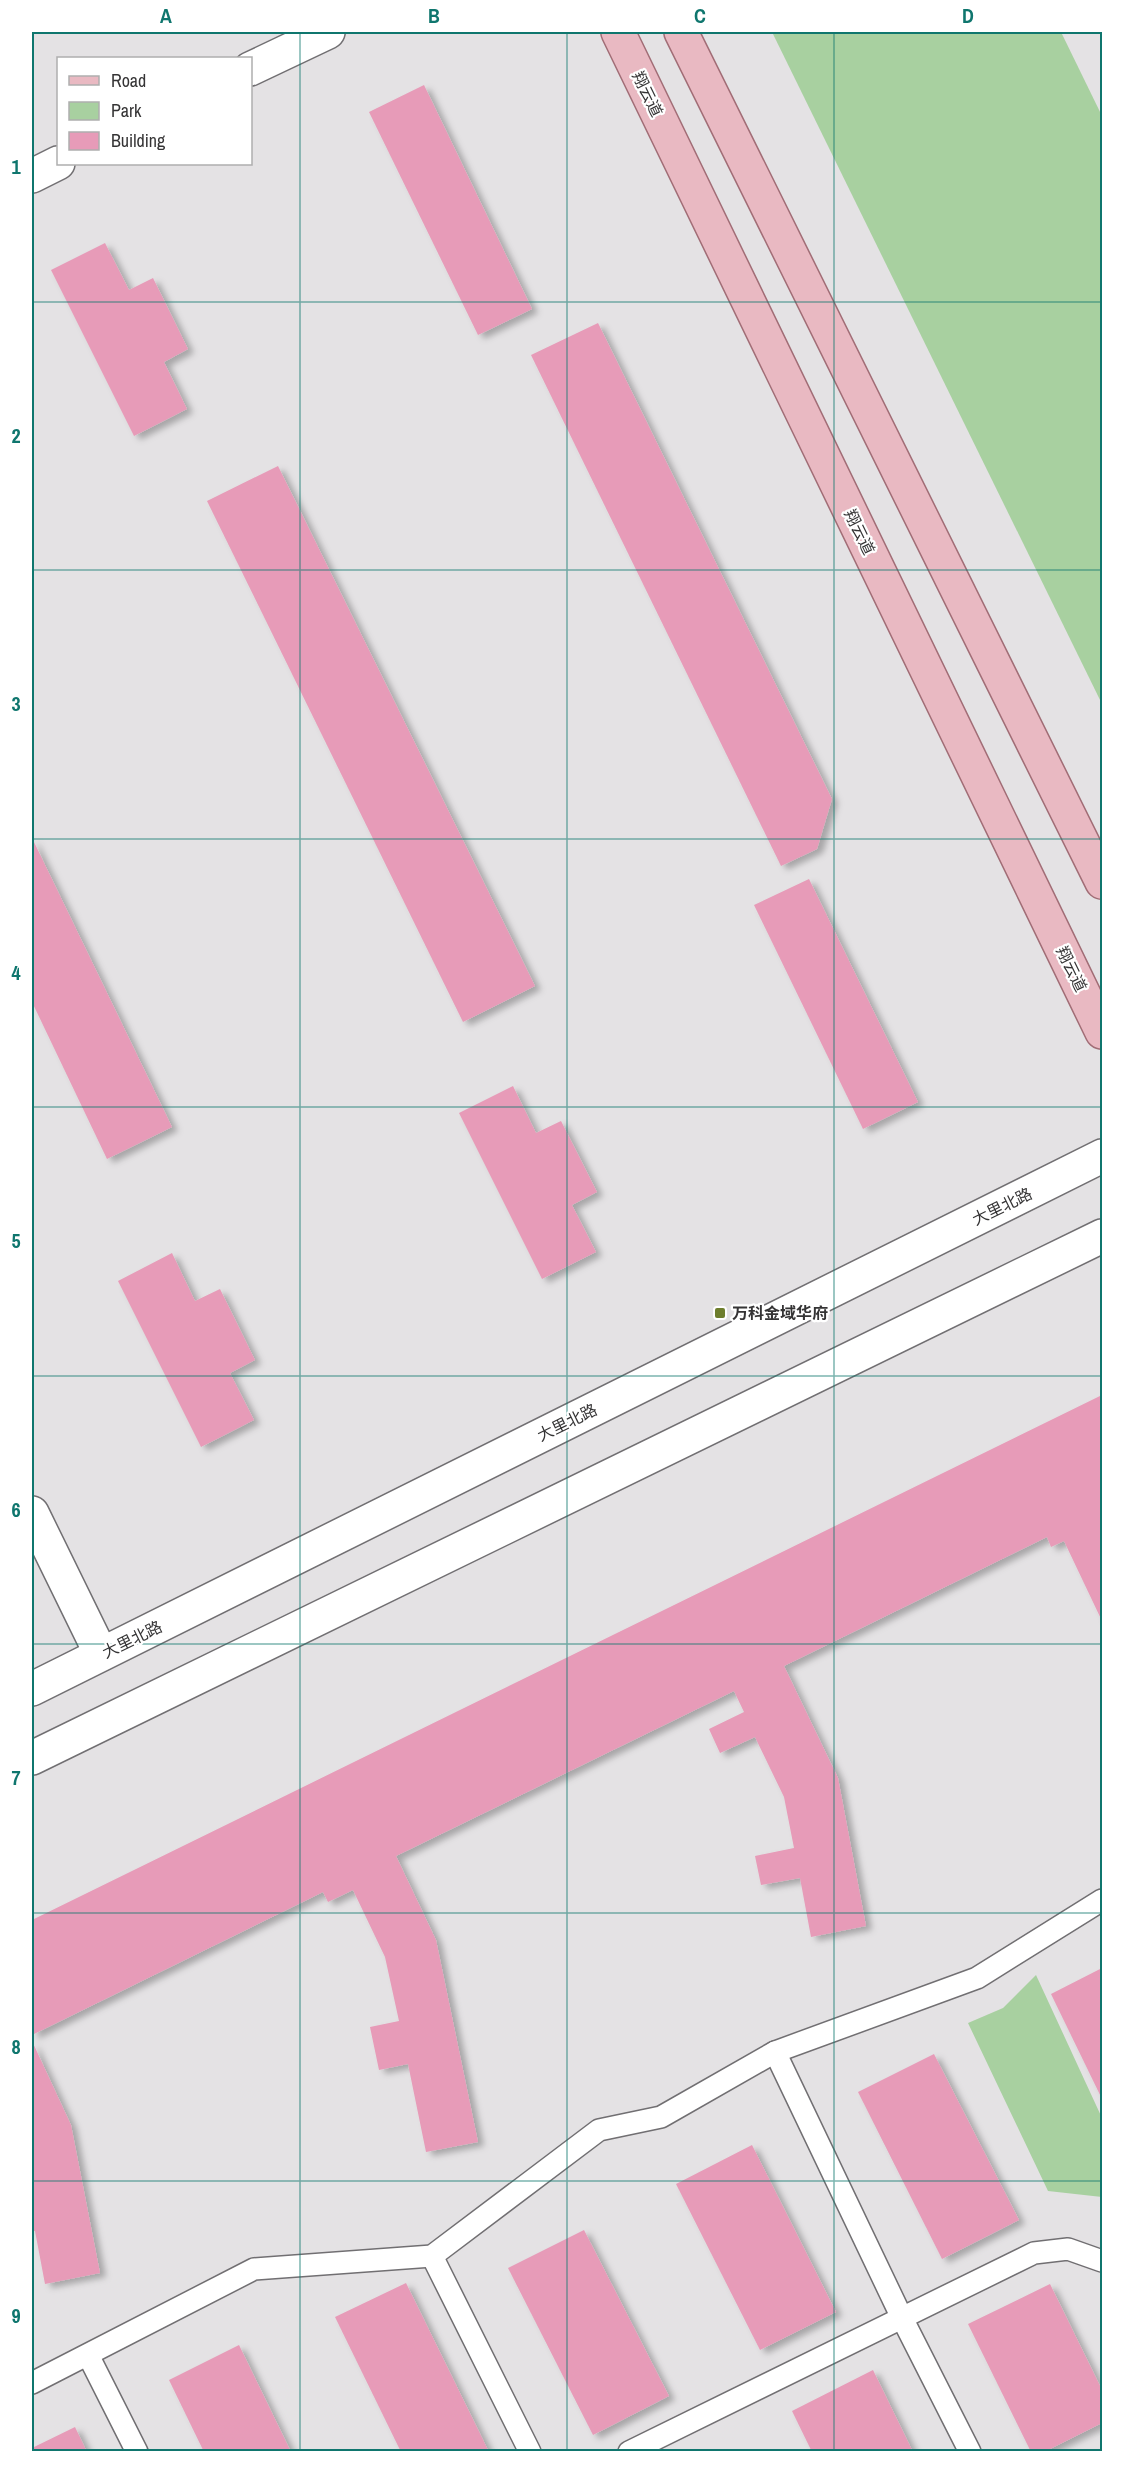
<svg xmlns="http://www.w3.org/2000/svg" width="1134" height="2483" font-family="'Archivo Narrow','Noto Sans SC',sans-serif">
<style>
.green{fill:#a8d0a0}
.building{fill:#e79bb8;filter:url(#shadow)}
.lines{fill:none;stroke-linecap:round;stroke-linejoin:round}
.lane-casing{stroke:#716f72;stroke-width:24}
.street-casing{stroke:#716f72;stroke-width:36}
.secondary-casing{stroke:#716f72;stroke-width:36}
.primary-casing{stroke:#a16d76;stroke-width:36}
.lane{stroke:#fff;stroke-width:21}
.street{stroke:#fff;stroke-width:33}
.secondary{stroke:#fff;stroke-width:33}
.primary{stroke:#e9b9c2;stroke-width:33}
.grid{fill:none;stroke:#0f766e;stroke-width:1.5;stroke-opacity:0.55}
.poi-dot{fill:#6e7e2d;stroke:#fff;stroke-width:2}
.labels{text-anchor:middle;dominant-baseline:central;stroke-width:4.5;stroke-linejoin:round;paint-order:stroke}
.street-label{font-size:16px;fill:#353435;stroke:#fff}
.poi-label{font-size:16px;font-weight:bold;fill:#353435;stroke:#fff;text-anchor:start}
.neatline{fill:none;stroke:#0f766e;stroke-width:2}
.grid-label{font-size:20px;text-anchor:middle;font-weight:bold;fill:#0f766e}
</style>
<defs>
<filter id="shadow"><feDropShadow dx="6" dy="4" stdDeviation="3" flood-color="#0004"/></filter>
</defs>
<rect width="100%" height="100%" fill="#e4e2e4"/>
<!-- green -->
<g class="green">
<polygon points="772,32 1061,32 1102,116 1102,704"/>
<polygon points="1036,1975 1102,2118 1102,2197 1048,2191 968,2023 1003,2008"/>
</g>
<!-- building -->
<g class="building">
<polygon points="424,85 532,309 478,335 369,112"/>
<polygon points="105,243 129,290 153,278 188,349 164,362 187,409 134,436 51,270"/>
<polygon points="598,323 832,799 817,849 781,866 531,355"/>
<polygon points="278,466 535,986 463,1022 207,501"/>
<polygon points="32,838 172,1127 107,1159 32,1002"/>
<polygon points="809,879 918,1102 863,1129 754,905"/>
<polygon points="513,1086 536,1133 561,1121 597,1192 572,1205 596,1252 542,1279 459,1113"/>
<polygon points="172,1253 195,1301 220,1289 255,1360 230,1373 254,1420 201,1447 118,1281"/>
<polygon points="1102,1395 1102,1621 1064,1541 1051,1547 1047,1537 784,1666 838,1778 866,1926 811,1937 800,1878 761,1885 755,1856 794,1848 784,1797 755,1737 720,1753 709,1729 744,1712 734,1691 396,1856 436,1940 478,2142 426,2152 408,2064 379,2070 370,2027 399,2021 385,1957 353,1890 328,1902 323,1892 32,2035 32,1920"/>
<polygon points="1102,1968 1102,2099 1051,1994"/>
<polygon points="32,2041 71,2125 100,2273 45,2284 35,2231 32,2231"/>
<polygon points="934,2054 1019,2220 942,2259 858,2092"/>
<polygon points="752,2145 836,2312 760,2350 676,2184"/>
<polygon points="584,2230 669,2396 593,2435 508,2268"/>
<polygon points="406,2283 489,2452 401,2452 335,2317"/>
<polygon points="1050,2284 1102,2390 1102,2423 1044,2452 1031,2452 968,2324"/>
<polygon points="239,2345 291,2452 204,2452 169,2380"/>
<polygon points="873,2370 913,2452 812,2452 792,2411"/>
<polygon points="75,2427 87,2452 32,2452 32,2448"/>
</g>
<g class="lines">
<defs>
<g id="lane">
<polyline points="775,2052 902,2318 970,2452"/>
<polyline points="432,2256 530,2452"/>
<polyline points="88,2355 137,2452"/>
<polyline points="32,2383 254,2269 432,2256 599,2130 661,2117 775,2052 977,1978 1102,1900"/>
<polyline points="629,2452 1034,2253 1068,2249 1102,2261"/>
</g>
<g id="street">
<polyline points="250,69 328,32"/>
<polyline points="32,176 58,163"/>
<polyline points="32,1513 101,1654"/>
</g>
<g id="secondary">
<polyline points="32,1689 1102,1156"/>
<polyline points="32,1758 1102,1236"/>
</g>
<g id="primary">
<polyline points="618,32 1102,1032"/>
<polyline points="681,32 1102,882"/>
</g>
</defs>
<!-- lane casing -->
<use href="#lane" class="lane-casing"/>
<!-- street casing -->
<use href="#street" class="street-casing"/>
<!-- secondary casing -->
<use href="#secondary" class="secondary-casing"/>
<!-- primary casing -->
<use href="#primary" class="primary-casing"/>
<!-- lane -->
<use href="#lane" class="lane"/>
<!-- street -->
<use href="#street" class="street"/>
<!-- secondary -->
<use href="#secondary" class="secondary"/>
<!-- primary -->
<use href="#primary" class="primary"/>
</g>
<!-- grid -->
<path class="grid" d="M 300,32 L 300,2452M 567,32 L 567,2452M 834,32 L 834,2452M 32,302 L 1102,302M 32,570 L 1102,570M 32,839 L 1102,839M 32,1107 L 1102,1107M 32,1376 L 1102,1376M 32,1644 L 1102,1644M 32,1913 L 1102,1913M 32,2181 L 1102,2181"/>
<!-- markers -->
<rect class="poi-dot" x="714" y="1307" width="12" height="12" rx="3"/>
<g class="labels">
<!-- street labels -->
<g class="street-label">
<text transform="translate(648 94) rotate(64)">翔云道</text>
<text transform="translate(860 532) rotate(64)">翔云道</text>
<text transform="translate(1072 969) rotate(64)">翔云道</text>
<text transform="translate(1002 1206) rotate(-26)">大里北路</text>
<text transform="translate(567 1422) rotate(-26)">大里北路</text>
<text transform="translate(132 1639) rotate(-26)">大里北路</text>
</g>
<!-- poi labels -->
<g class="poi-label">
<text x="732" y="1313">万科金域华府</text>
</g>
</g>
<!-- border -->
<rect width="1134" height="2483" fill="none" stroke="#ffffff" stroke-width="66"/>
<!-- legend -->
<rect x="57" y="57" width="195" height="108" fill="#ffffff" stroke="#aeaeae" stroke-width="1.5"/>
<rect x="69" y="76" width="30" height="9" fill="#e9b9c2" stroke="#aeaeae" stroke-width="1.5"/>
<text x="111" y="87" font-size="18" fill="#353435">Road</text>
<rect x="69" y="102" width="30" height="18" fill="#a8d0a0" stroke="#aeaeae" stroke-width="1.5"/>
<text x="111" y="117" font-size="18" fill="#353435">Park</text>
<rect x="69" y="132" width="30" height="18" fill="#e79bb8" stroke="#aeaeae" stroke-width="1.5"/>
<text x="111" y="147" font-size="18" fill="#353435">Building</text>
<rect x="33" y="33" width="1068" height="2417" class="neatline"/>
<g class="grid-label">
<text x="166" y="23">A</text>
<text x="434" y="23">B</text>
<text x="700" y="23">C</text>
<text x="968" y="23">D</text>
<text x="16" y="174">1</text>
<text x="16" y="443">2</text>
<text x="16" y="711">3</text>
<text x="16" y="980">4</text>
<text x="16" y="1248">5</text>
<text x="16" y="1517">6</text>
<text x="16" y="1785">7</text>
<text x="16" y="2054">8</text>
<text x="16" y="2323">9</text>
</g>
</svg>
